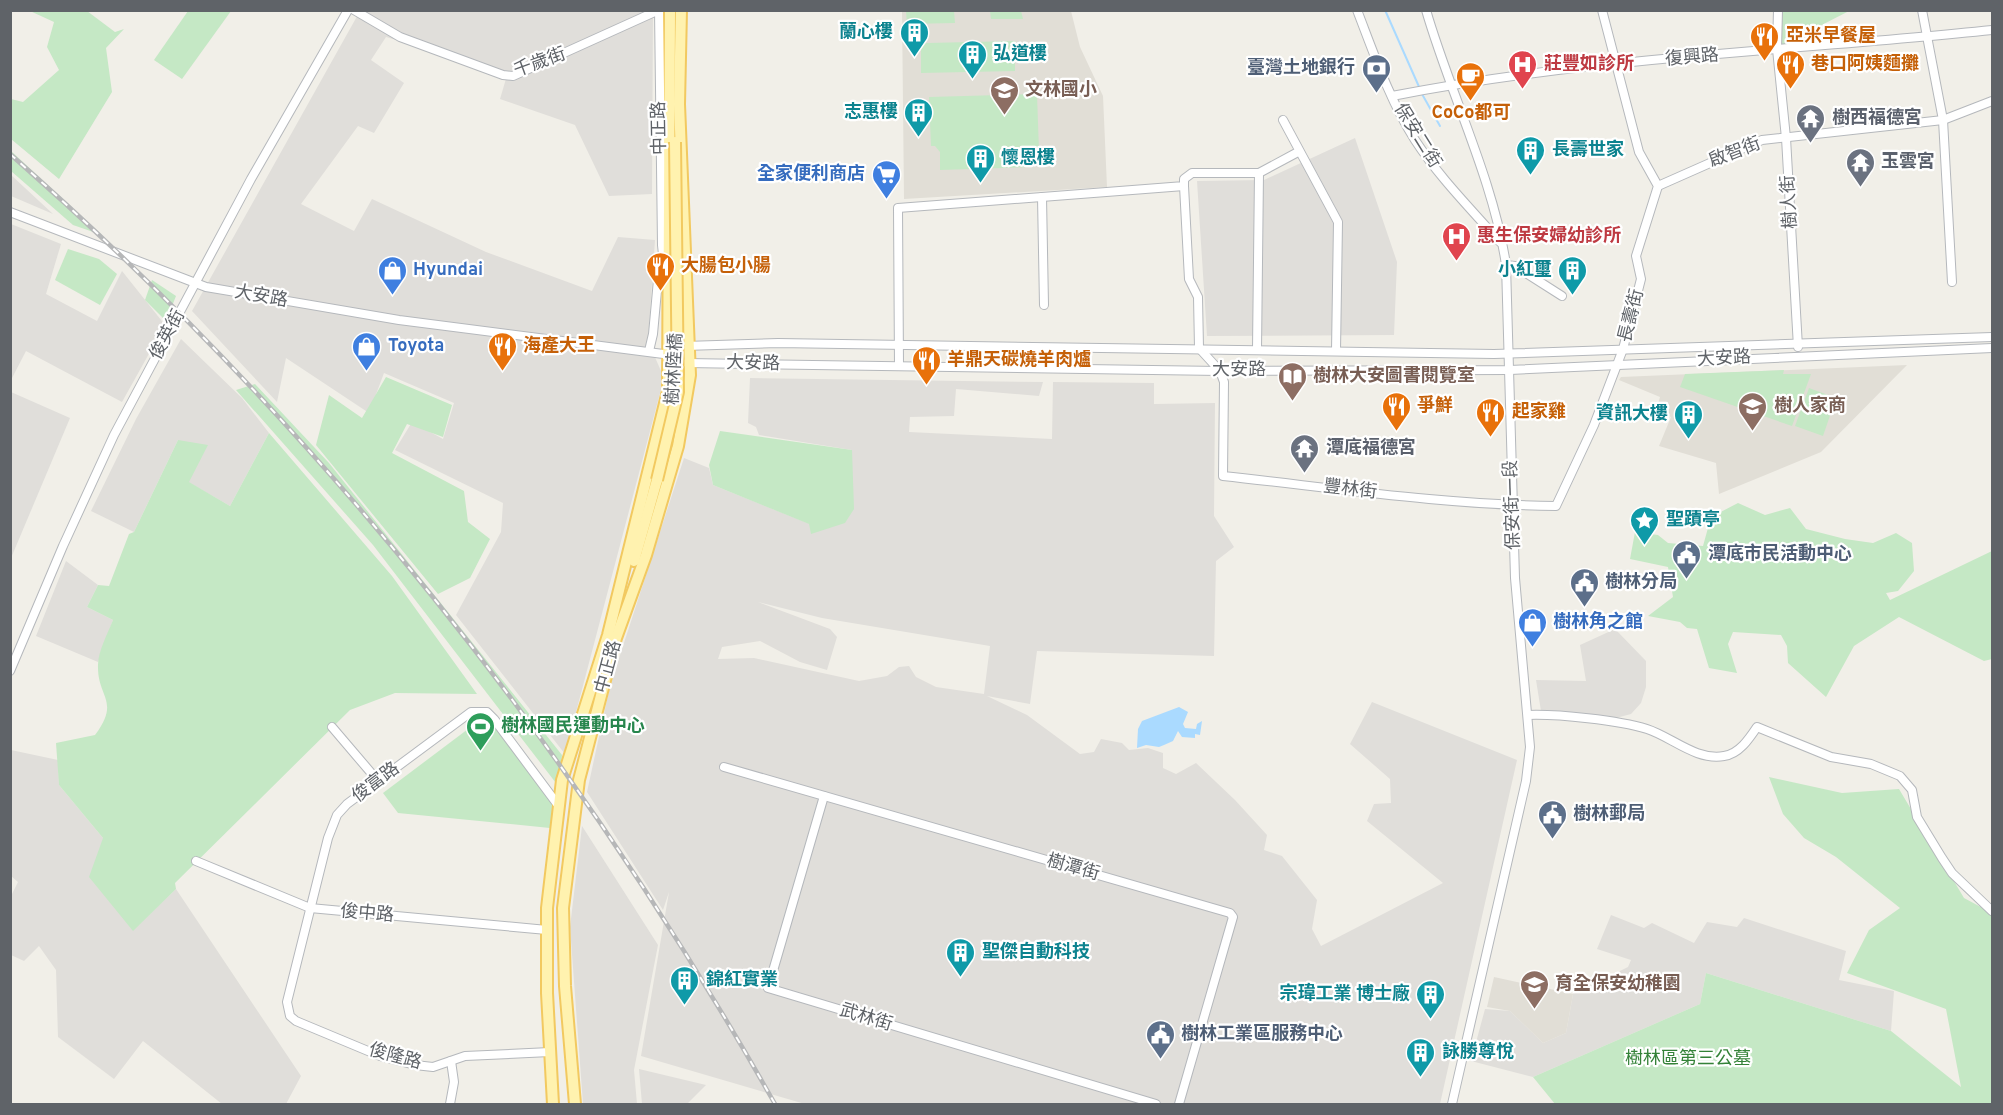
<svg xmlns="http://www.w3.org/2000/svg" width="2003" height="1115" font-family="Overpass,'Noto Sans TC',sans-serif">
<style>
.industrial{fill:#e0deda;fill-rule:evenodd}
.education{fill:#e1ded6}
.green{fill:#c5e8c5}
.water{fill:#aadaff}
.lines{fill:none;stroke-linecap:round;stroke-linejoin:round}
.stream{stroke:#aadaff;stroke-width:2}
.minor-casing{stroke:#b5b8bc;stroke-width:10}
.major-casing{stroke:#f2c960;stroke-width:14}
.minor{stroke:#fff;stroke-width:8}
.major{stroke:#fff2af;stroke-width:10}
.rail-casing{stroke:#b6b7b8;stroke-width:4.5}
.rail{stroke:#fff;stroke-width:2;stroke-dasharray:7;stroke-linecap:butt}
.major-bridge-casing{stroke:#f2c960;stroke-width:14;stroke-linecap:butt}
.major-bridge{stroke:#fff2af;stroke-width:10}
.labels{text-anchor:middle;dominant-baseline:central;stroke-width:4.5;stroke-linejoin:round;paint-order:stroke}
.culture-label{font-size:18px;font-weight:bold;fill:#0d838f;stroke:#fff;text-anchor:start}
.food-label{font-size:18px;font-weight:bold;fill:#c56008;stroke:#fff;text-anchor:start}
.street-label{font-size:18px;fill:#5f6368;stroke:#fff}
.health-label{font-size:18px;font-weight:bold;fill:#be3a42;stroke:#fff;text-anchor:start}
.service-label{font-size:18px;font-weight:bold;fill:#4e5e75;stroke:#fff;text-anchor:start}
.education-label{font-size:18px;font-weight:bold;fill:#785e54;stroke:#fff;text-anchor:start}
.worship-label{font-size:18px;font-weight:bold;fill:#5b616d;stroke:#fff;text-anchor:start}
.shop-label{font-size:18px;font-weight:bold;fill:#366cbe;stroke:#fff;text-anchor:start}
.leisure-label{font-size:18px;font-weight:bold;fill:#27864d;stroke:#fff;text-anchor:start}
.park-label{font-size:18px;fill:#348238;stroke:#fff}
</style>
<rect width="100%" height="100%" fill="#f1efe8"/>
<!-- industrial -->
<g class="industrial">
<polygon points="360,11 653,11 652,194 609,196 575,125 500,99 508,72 386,37 371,60 404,83 374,133 358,126 301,204 354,231 372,199 486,252 592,291 618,237 655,240 648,341 664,378 565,754 456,615 501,532 503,503 395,450 412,422 443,439 454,403 384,373 369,413 286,358 277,402 192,311"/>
<polygon points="1355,138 1397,262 1394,335 1207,336 1197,181 1264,180"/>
<polygon points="11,175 53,214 11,196"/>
<polygon points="11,224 61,244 46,294 97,321 122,271 165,325 122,402 26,351 11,380"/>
<polygon points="181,339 242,398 269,433 230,506 188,482 178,440 134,532 91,511 136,419"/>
<path d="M 750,378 L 1043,382 L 1039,396 L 956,389 L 954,416 L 910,417 L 909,432 L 1052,439 L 1053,382 L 1154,383 L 1154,404 L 1215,403 L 1214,516 L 1234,547 L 1216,561 L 1214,656 L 1037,651 L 1030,704 L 987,696 L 1027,715 L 1080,754 L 1094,752 L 1101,739 L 1122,743 L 1129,750 L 1148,748 L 1163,753 L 1163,768 L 1176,774 L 1196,763 L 1235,800 L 1267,835 L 1264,850 L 1282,856 L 1317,900 L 1312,929 L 1321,946 L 1443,883 L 1367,821 L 1374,804 L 1391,803 L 1390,779 L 1350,744 L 1372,702 L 1517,760 L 1440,1104 L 805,1104 L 641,1056 L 669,892 L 663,910 L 587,792 L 610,686 L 684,458 L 709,468 L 713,485 L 810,524 L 852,450 L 759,435 L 756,427 L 748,423 ZM 758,602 L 822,618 L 990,646 L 984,694 L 936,687 L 916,677 L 909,666 L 899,667 L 887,676 L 859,681 L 754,658 L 718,659 L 722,647 L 760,641 L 800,662 L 827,670 L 837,637 L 830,629 Z"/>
<polygon points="11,392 70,418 11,558"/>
<polygon points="66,561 98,585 87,607 113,620 98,662 36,636"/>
<polygon points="1615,629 1646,661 1646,687 1641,703 1631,714 1616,718 1541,711 1536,680 1586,681 1580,645"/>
<polygon points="11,750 58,760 59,785 103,838 133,930 176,889 301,1076 286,1104 222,1104 143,1041 114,1079 58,1037 56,970 39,946 24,961 11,955 10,898 18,882 11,876"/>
<polygon points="582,826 658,945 634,1070 637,1104 583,1104 570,927"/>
<polygon points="1611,915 1644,928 1652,923 1694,943 1707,922 1737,927 1744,918 1846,951 1839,980 1894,991 1891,1031 1706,973 1700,1004 1533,1077 1471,1061 1485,1009 1510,1011 1543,1043 1566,1033 1573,994 1628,967 1631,960 1597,949"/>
<polygon points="639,1069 706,1085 687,1104 642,1104"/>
</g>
<!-- education -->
<g class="education">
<polygon points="902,11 1071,11 1080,47 1103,96 1107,187 904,199"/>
<polygon points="1907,365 1821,452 1719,494 1716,463 1659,446 1671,417 1656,411 1660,397 1619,380 1621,377"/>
<polygon points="1494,977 1573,994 1566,1033 1543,1043 1510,1011 1487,1007"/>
</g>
<!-- green -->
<g class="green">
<polygon points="30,11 87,11 115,32 124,29 106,48 112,92 59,179 11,139 11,99 23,102 59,70 47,47 54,22"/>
<polygon points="188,11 231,11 182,79 154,60"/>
<polygon points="906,11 954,11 955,23 907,24"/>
<polygon points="990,11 1021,11 1023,19 991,19"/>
<polygon points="1781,11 1849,11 1781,46"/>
<polygon points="1015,41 1015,71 921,73 921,45 927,43"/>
<polygon points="1037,94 1039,151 1030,152 1030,167 940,170 940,152 935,146 931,146 929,97"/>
<polygon points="11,151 102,235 73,225 11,171"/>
<polygon points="68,249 99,259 117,274 100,305 55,280"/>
<polygon points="152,280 176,296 166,321 145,300"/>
<polygon points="1784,370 1783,374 1811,374 1792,426 1680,387 1685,374"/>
<polygon points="386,377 452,405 443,437 407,424 392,453 464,491 468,522 490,539 470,578 438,594 316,445 329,395 362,418"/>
<polygon points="255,384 329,463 562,755 559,787 373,545 236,390"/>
<polygon points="1809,388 1836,398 1823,436 1795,426"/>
<polygon points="720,431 852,450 854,509 845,523 811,534 809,524 713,485 709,465"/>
<path d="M 269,433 L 392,576 L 477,694 L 395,693 L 350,710 L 175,883 L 176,889 L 133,931 L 89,877 L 103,838 L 59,785 L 56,743 L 95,735 C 121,700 97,698 98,665 C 98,651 108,633 113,620 L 87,607 L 98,585 L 109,586 L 129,534 L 134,532 L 178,440 L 208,445 L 189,482 L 230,506 Z"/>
<polygon points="1738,503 1765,515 1790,508 1806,529 1845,539 1873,543 1896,533 1912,543 1914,571 1898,591 1886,593 1890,600 1992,551 1992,659 1984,661 1899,617 1854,646 1826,697 1788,663 1787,646 1781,635 1733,632 1728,644 1737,673 1709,668 1697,629 1687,628 1680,622 1648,616 1673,597 1668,567 1630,559 1635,532 1658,535 1668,543 1703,546 1711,517"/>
<polygon points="492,711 555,797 550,828 398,813 383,793"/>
<polygon points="1769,777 1842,793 1899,789 1964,898 1992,913 1992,1104 1555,1104 1533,1077 1700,1004 1706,973 1891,1031 1961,1087 1946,1009 1847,973 1869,930 1900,908 1836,857 1804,838 1783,814"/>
</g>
<!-- water -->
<polygon class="water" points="1179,707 1188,712 1183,724 1185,728 1196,729 1197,724 1202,721 1200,735 1195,734 1195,738 1182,737 1178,731 1173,741 1164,745 1159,747 1146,745 1137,748 1138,729 1142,721"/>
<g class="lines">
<!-- stream -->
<g class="stream">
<polyline points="1385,10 1420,89"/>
<polyline points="1422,94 1440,126"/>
</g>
<defs>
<g id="minor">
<polyline points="354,10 400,37 503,75 513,76 659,10"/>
<polyline points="659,10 662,245 665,273"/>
<path d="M 1357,10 C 1374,54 1390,101 1415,140 C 1439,177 1471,209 1500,242"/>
<path d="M 1426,10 C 1450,93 1494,181 1506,265 L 1515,578 L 1530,747 L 1526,781 L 1452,1104"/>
<polyline points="1778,10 1777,49 1786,138 1798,347"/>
<polyline points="1922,10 1943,120 1952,282"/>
<path d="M 1392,96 C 1590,57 1793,51 1992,30"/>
<polyline points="1283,120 1338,222 1336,351"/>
<path d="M 1184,186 L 1189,279 L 1198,297 L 1199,348 L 1220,371 L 1224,382 L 1223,476 C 1334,488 1445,505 1556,506 L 1594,425 L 1623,349 L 1641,279 L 1636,256 L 1658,186 L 1639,152 L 1602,10"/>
<polyline points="1658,186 1762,140 1943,120 1992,101"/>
<polyline points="1042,197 1044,305"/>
<polyline points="10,212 206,287 399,320 671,355"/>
<polyline points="1506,265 1515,266 1562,296"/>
<polyline points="685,346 778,343 1494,354 1992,337"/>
<polyline points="1257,350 1259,173"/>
<polyline points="649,351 653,334 660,258"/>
<polyline points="687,363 1220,371 1510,370 1992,348"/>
<polyline points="899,366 898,208 1184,186 1184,179 1192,173 1259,173 1298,152"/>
<polyline points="10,671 63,546 114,435 251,179 348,10"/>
<path d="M 1528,715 C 1558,714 1618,720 1647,729 C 1672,737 1696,761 1724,756 C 1739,754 1749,739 1757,727 L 1831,757 L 1871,764 L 1900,776 L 1912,790 L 1917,817 L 1942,858 L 1952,873 L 1992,911"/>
<polyline points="332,727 378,781"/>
<polyline points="724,767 1230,913 1233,917 1179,1104"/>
<polyline points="824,796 768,988 1156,1104"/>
<polyline points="196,861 310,908 547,930"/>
<polyline points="550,1052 465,1056 433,1067 415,1065 380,1056 296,1021 290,1016 287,1002 328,838 337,815 347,804 471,712 487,712 494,719 558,805"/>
<polyline points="450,1104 454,1082 451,1061"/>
</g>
<g id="major">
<polyline points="634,561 657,480"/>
<polyline points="553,1104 547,993 547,908 562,780 608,635 668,391 670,10"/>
<polyline points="575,1104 565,986 563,908 579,780 616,638 646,555 678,446 690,375 679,104 681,10"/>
</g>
</defs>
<!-- minor casing -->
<use href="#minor" class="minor-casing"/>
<!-- major casing -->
<use href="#major" class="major-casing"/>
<!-- minor -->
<use href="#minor" class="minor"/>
<!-- major -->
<use href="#major" class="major"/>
<defs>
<path id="rail" d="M 10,154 C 318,424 574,748 775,1104"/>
</defs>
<!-- rail casing -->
<use href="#rail" class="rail-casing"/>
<!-- rail -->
<use href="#rail" class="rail"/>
<defs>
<polyline id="major-bridge" points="657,480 678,392 675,142"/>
</defs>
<!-- major-bridge casing -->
<use href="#major-bridge" class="major-bridge-casing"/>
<!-- major-bridge -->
<use href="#major-bridge" class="major-bridge"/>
</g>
<!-- icons -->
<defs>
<symbol id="building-pin" viewBox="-11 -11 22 30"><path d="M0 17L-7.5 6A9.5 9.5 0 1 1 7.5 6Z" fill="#0f9aa8" stroke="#fff"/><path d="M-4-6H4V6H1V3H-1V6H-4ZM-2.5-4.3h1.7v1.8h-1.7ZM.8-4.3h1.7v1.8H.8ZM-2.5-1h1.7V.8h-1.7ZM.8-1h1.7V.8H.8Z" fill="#fff"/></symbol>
<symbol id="restaurant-pin" viewBox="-11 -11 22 30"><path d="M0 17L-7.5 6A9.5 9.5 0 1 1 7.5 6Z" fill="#e8710a" stroke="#fff"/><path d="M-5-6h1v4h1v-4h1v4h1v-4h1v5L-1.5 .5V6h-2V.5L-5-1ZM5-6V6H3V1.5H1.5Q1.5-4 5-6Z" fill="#fff"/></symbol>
<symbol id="hospital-pin" viewBox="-11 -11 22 30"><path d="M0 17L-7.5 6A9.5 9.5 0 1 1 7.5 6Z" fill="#e0444e" stroke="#fff"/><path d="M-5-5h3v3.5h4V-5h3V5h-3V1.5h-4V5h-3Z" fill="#fff"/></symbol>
<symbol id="bank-pin" viewBox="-11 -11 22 30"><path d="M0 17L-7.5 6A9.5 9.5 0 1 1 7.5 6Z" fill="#5c6f8a" stroke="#fff"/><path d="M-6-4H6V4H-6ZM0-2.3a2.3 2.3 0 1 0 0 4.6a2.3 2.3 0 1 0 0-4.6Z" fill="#fff"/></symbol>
<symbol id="cafe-pin" viewBox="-11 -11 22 30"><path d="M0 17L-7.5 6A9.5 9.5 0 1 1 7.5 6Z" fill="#e8710a" stroke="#fff"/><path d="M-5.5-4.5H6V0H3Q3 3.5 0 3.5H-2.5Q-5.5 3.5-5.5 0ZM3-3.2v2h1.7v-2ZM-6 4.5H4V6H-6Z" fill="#fff"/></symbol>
<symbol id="school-pin" viewBox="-11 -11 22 30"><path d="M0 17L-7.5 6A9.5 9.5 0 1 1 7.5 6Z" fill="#8d6e63" stroke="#fff"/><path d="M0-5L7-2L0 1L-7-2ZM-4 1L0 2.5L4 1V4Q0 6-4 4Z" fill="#fff"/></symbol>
<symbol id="temple-pin" viewBox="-11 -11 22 30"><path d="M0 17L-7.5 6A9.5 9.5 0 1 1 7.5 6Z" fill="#6b7280" stroke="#fff"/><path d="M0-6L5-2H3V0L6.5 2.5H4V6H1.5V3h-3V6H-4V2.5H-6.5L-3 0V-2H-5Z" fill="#fff"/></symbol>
<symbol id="supermarket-pin" viewBox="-11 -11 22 30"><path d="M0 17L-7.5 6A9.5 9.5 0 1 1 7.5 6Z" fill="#3f7fe0" stroke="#fff"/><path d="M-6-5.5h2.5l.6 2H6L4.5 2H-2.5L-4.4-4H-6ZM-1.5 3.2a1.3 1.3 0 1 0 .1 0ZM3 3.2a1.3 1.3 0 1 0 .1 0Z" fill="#fff"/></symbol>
<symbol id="shop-pin" viewBox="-11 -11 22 30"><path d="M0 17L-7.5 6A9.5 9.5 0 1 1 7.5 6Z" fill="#3f7fe0" stroke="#fff"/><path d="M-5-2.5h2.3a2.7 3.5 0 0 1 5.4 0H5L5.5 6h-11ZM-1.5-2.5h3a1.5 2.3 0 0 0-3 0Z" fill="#fff"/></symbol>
<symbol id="library-pin" viewBox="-11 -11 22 30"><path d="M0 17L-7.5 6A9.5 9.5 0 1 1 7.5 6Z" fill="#8d6e63" stroke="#fff"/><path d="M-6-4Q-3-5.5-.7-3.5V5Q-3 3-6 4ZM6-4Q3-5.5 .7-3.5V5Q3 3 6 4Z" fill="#fff"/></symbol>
<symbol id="sight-pin" viewBox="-11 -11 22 30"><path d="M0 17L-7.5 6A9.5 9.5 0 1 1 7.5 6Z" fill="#0f9aa8" stroke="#fff"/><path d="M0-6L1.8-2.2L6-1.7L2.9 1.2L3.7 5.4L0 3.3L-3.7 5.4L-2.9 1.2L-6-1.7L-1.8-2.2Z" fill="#fff"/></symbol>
<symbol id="civic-pin" viewBox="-11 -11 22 30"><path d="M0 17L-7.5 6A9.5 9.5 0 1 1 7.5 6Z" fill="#5c6f8a" stroke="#fff"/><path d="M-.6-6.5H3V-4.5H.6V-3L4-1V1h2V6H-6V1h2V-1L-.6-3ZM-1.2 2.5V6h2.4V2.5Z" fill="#fff"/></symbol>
<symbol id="stadium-pin" viewBox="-11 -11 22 30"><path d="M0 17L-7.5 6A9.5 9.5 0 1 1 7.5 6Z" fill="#2e9e5b" stroke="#fff"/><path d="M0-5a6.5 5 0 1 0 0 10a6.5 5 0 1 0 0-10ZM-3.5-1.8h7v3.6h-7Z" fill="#fff"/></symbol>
</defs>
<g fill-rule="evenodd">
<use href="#building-pin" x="898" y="16" width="33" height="45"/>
<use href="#restaurant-pin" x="1748" y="20" width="33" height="45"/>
<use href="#building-pin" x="956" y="38" width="33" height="45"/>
<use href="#hospital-pin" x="1506" y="48" width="33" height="45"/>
<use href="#restaurant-pin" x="1774" y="48" width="33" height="45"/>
<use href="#bank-pin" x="1360" y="52" width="33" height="45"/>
<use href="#cafe-pin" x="1454" y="60" width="33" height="45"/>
<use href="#school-pin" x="988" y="74" width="33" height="45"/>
<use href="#building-pin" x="902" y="96" width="33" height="45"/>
<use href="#temple-pin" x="1794" y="102" width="33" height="45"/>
<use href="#building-pin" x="1514" y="134" width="33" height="45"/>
<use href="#building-pin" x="964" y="142" width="33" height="45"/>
<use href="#temple-pin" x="1844" y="146" width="33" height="45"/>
<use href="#supermarket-pin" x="870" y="158" width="33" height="45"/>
<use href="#hospital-pin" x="1440" y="220" width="33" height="45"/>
<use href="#restaurant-pin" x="644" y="250" width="33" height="45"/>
<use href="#shop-pin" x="376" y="254" width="33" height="45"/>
<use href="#building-pin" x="1556" y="254" width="33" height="45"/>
<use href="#shop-pin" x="350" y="330" width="33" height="45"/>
<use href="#restaurant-pin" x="486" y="330" width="33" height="45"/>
<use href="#restaurant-pin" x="910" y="344" width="33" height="45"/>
<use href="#library-pin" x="1276" y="360" width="33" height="45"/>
<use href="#restaurant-pin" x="1380" y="390" width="33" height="45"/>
<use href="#school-pin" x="1736" y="390" width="33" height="45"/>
<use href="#restaurant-pin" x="1474" y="396" width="33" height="45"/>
<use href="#building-pin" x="1672" y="398" width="33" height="45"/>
<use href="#temple-pin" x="1288" y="432" width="33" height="45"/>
<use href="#sight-pin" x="1628" y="504" width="33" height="45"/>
<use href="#civic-pin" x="1670" y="538" width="33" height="45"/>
<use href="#civic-pin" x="1568" y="566" width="33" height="45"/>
<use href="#shop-pin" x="1516" y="606" width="33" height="45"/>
<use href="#stadium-pin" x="464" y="710" width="33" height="45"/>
<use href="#civic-pin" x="1536" y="798" width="33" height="45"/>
<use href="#building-pin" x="944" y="936" width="33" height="45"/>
<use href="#building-pin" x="668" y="964" width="33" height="45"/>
<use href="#school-pin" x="1518" y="968" width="33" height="45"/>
<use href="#building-pin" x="1414" y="978" width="33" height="45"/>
<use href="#civic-pin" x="1144" y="1018" width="33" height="45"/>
<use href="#building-pin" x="1404" y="1036" width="33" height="45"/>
</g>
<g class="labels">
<!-- culture labels -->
<g class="culture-label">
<text x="893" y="32" text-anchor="end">蘭心樓</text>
<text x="993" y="54">弘道樓</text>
<text x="898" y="112" text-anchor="end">志惠樓</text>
<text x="1552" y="150">長壽世家</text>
<text x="1001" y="158">懷恩樓</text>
<text x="1552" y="270" text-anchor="end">小紅璽</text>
<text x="1668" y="414" text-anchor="end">資訊大樓</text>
<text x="1666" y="520">聖蹟亭</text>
<text x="982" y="952">聖傑自動科技</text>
<text x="706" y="980">錦紅實業</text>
<text x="1410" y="994" text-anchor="end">宗瑋工業 博士廠</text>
<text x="1442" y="1052">詠勝尊悅</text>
</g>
<!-- food labels -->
<g class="food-label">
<text x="1786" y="36">亞米早餐屋</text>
<text x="1811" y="64">巷口阿姨麵攤</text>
<text x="1471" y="113" text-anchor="middle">CoCo都可</text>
<text x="681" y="266">大腸包小腸</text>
<text x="523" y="346">海產大王</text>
<text x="947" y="360">羊鼎天碳燒羊肉爐</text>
<text x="1417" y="406">爭鮮</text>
<text x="1512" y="412">起家雞</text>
</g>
<!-- street labels -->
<g class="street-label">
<text transform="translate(1692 58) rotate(-5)">復興路</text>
<text transform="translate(540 63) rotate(-20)">千歲街</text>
<text transform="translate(660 128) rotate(-91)">中正路</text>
<text transform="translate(1417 136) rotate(58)">保安二街</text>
<text transform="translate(1735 153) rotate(-21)">啟智街</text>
<text transform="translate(1790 202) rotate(-93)">樹人街</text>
<text transform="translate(261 297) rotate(10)">大安路</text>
<text transform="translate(1632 316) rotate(-76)">長壽街</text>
<text transform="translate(168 335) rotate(-62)">俊英街</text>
<text transform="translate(1724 359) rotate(-3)">大安路</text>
<text transform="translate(753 364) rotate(1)">大安路</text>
<text transform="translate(675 369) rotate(-87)">樹林陸橋</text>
<text x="1239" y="370">大安路</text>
<text transform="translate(1350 490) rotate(7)">豐林街</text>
<text transform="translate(1513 505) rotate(-92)">保安街一段</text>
<text transform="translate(609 667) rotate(-75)">中正路</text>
<text transform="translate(376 783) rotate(-37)">俊富路</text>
<text transform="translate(1073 868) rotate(16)">樹潭街</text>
<text transform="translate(367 914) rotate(5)">俊中路</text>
<text transform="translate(866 1018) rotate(17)">武林街</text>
<text transform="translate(395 1057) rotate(15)">俊隆路</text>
</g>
<!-- health labels -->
<g class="health-label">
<text x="1544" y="64">莊豐如診所</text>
<text x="1477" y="236">惠生保安婦幼診所</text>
</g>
<!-- service labels -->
<g class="service-label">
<text x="1355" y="68" text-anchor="end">臺灣土地銀行</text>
<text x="1708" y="554">潭底市民活動中心</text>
<text x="1605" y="582">樹林分局</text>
<text x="1573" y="814">樹林郵局</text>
<text x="1181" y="1034">樹林工業區服務中心</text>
</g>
<!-- education labels -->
<g class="education-label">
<text x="1025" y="90">文林國小</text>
<text x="1313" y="376">樹林大安圖書閱覽室</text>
<text x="1774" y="406">樹人家商</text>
<text x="1555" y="984">育全保安幼稚園</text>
</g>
<!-- worship labels -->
<g class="worship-label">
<text x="1832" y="118">樹西福德宮</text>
<text x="1881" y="162">玉雲宮</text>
<text x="1326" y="448">潭底福德宮</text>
</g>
<!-- shop labels -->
<g class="shop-label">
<text x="865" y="174" text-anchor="end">全家便利商店</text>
<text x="413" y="270">Hyundai</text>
<text x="388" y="346">Toyota</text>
<text x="1553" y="622">樹林角之館</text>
</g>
<!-- leisure labels -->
<g class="leisure-label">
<text x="501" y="726">樹林國民運動中心</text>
</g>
<!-- park labels -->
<g class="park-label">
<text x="1688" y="1059">樹林區第三公墓</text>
</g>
</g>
<!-- border -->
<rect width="2003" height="1115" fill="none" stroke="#5f6368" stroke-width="24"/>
</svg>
